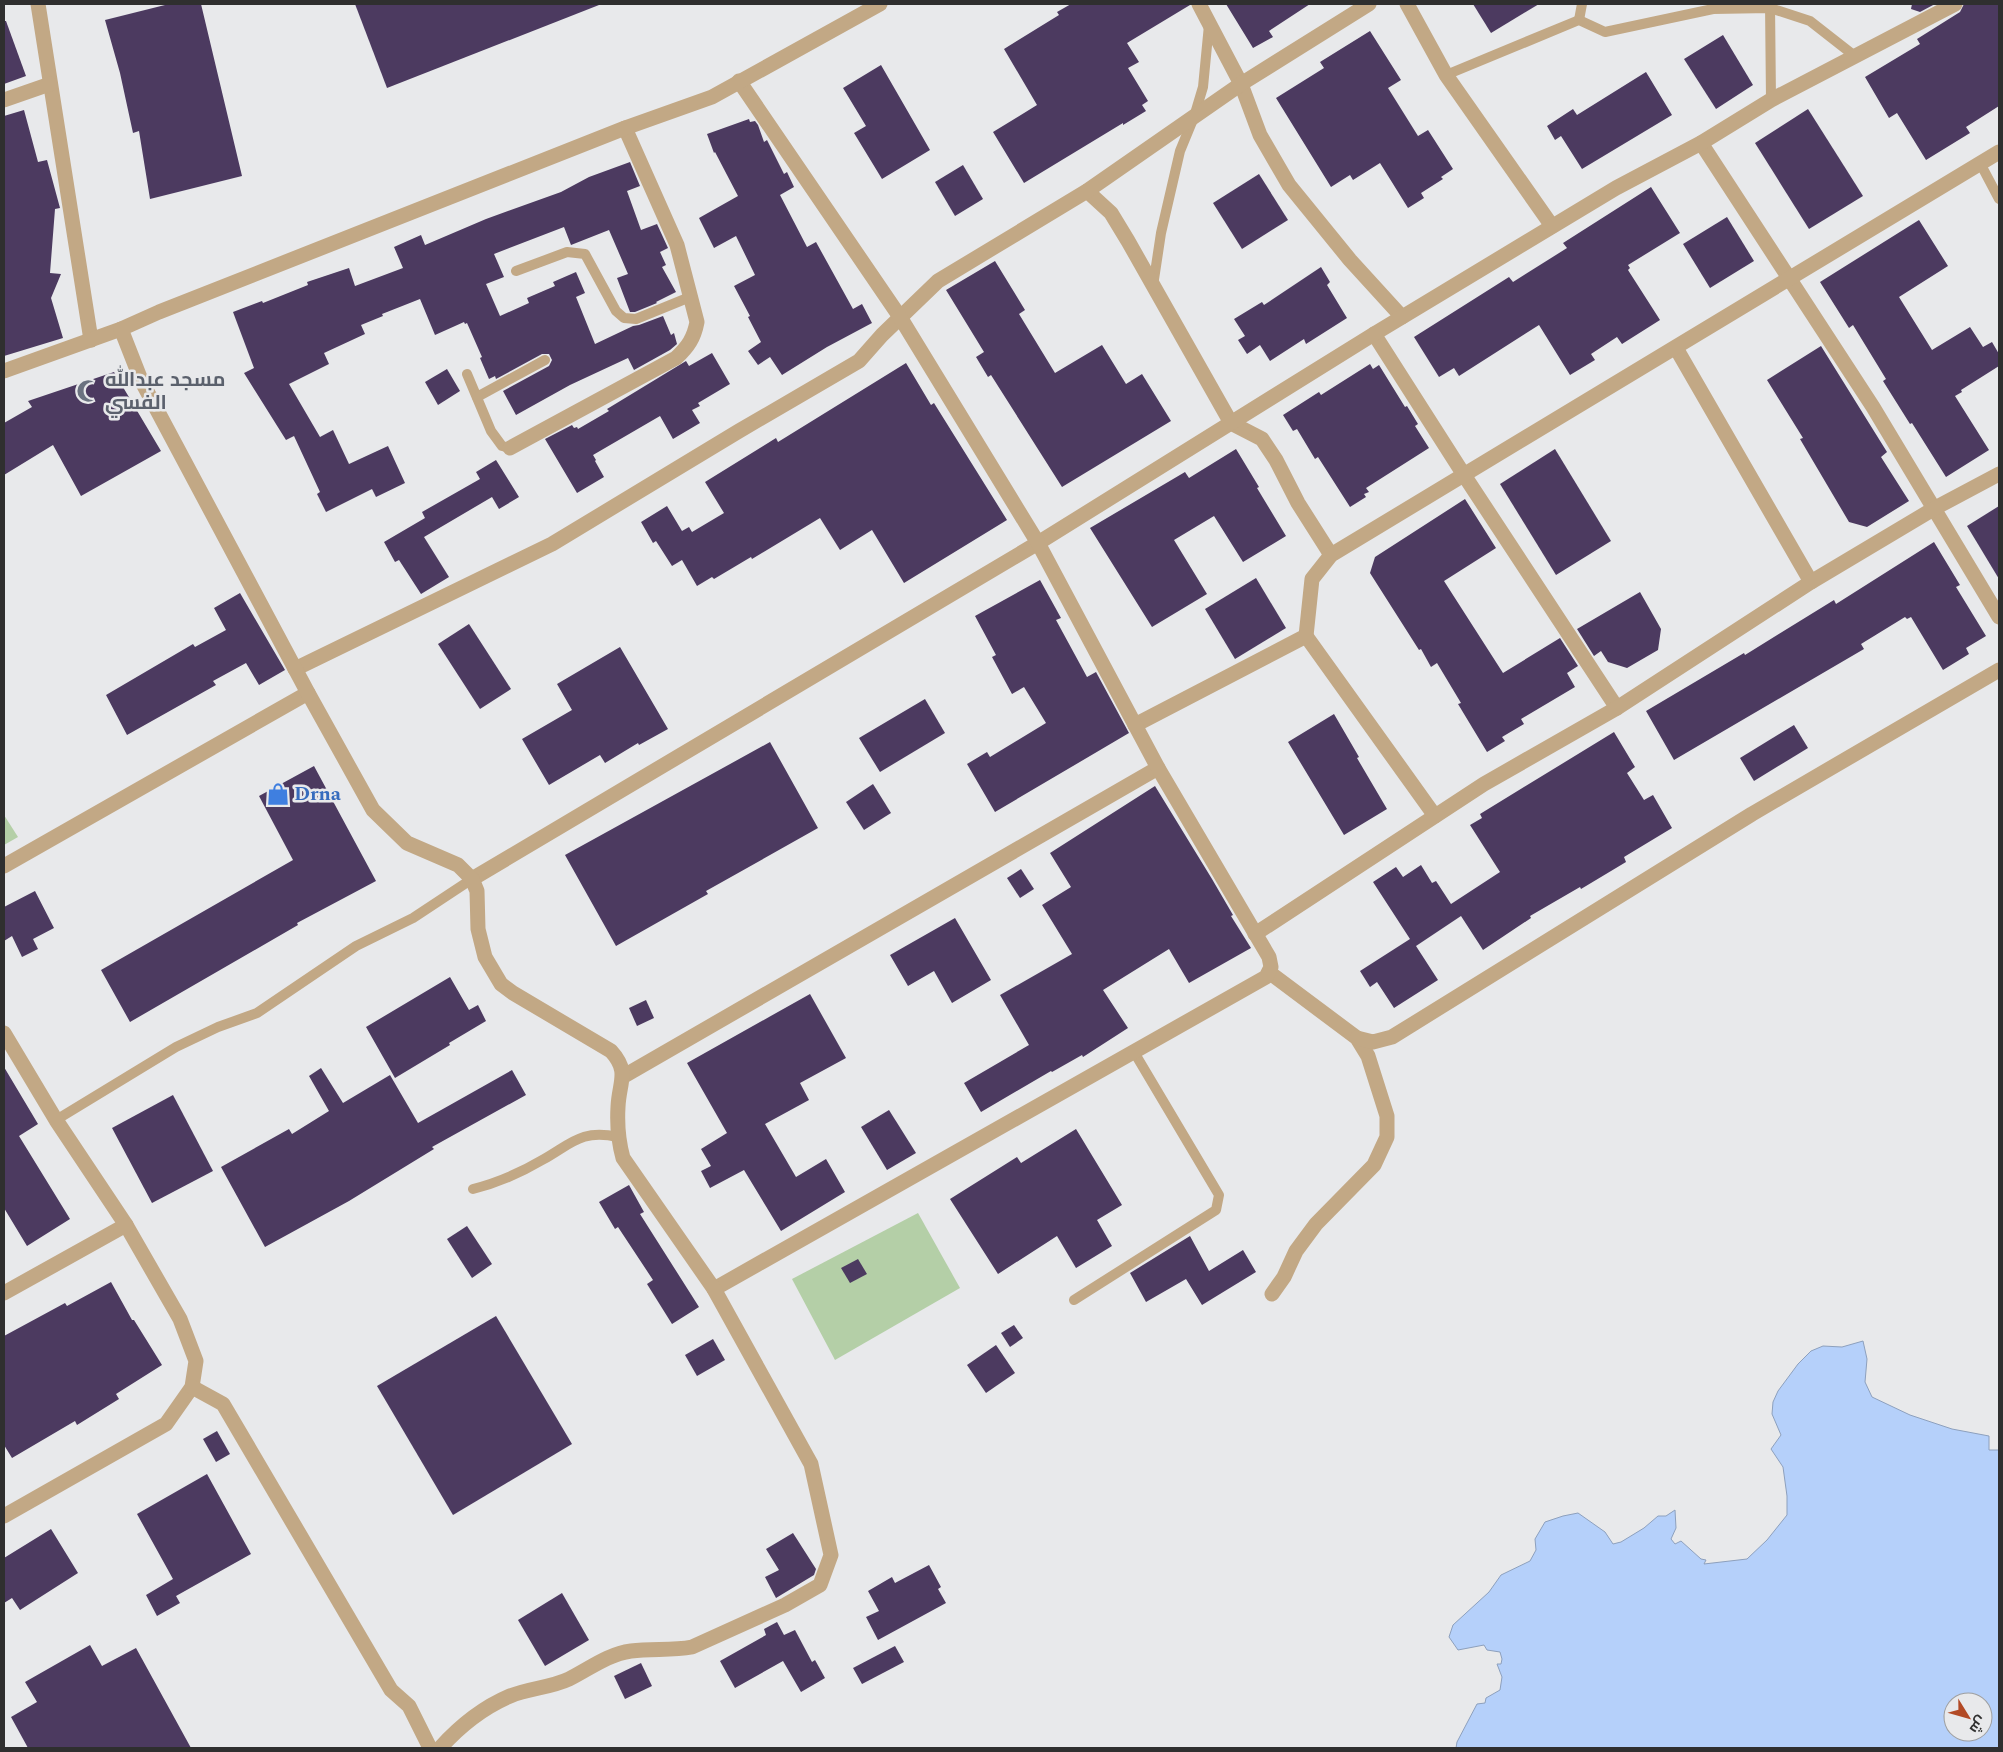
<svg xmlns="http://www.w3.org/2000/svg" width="2003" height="1752" font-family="Spectral,Cairo,serif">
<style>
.green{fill:#b4cfa7}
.water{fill:#b5d0fa;stroke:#8da0bd;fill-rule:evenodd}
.building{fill:#4c3a60}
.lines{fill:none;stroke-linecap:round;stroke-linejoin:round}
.lane{stroke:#c2a885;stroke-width:10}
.street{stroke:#c2a885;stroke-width:15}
.labels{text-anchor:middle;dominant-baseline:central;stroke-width:5;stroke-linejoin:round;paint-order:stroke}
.worship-label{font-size:20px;font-weight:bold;fill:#5b616d;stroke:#e8e9eb;text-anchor:start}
.shop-label{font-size:20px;font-weight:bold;fill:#366cbe;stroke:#e8e9eb;text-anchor:start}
</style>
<rect width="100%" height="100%" fill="#e8e9eb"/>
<!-- green -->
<g class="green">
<polygon points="4,815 18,837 4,845"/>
<polygon points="918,1213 960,1288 835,1360 792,1279"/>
</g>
<!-- water -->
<path class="water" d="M 1863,1341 L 1867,1359 L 1865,1382 L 1872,1397 L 1910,1415 L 1952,1429 L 1989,1436 L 1989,1450 L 1999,1450 L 1999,1748 L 1456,1748 L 1457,1742 L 1477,1704 L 1485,1703 L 1486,1698 L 1500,1690 L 1502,1677 L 1497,1664 L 1501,1664 L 1502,1659 L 1500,1652 L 1487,1650 L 1484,1645 L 1458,1650 L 1449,1637 L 1453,1625 L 1489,1592 L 1501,1575 L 1530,1561 L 1536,1550 L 1535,1539 L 1545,1522 L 1563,1516 L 1578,1513 L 1605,1532 L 1613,1544 L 1621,1542 L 1644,1528 L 1658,1516 L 1666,1516 L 1675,1510 L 1676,1528 L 1671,1539 L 1675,1544 L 1681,1541 L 1701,1559 L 1706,1560 L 1704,1564 L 1747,1559 L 1767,1540 L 1787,1515 L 1787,1496 L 1783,1467 L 1771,1449 L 1781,1435 L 1772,1414 L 1773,1402 L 1778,1391 L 1798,1364 L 1811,1351 L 1823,1346 L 1842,1347 ZM 1953,1702 L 1983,1702 L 1983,1732 L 1953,1732 Z"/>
<!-- building -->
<g class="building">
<polygon points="169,4 201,4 242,176 150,199 139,131 133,133 120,73 105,20"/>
<polygon points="355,4 598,4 599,5 387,88"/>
<polygon points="1071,4 1190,4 1190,5 1127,43 1139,62 1128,68 1148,101 1142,105 1146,111 1123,125 1123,123 1024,183 993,132 1037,105 1004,49 1059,15 1057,12"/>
<polygon points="1226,4 1310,4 1269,31 1273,37 1253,48"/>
<polygon points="1473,4 1539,4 1491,33"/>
<polygon points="1912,4 1935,4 1920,12 1911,9"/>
<polygon points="1964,4 1999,4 1999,106 1966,127 1970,133 1926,160 1897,113 1889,118 1865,77 1920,44 1917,39 1960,12"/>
<polygon points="4,21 6,21 26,76 4,84"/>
<polygon points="1370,31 1401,80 1388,88 1418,136 1428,130 1453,169 1441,177 1443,179 1421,193 1424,198 1408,208 1380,163 1353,180 1350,175 1331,187 1276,98 1324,68 1320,62"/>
<polygon points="1723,35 1753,85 1716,109 1684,59"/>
<polygon points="881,65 930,150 882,179 854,133 866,126 843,88"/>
<polygon points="1646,72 1672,115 1582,169 1561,136 1555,140 1547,126 1573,109 1577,115"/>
<polygon points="1808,109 1863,196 1809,229 1755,143"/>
<polygon points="24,110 38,162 47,160 60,208 55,209 50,273 61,274 51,298 63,338 4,356 4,116"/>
<polygon points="749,119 750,122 755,121 758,125 764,142 767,140 784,174 787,172 794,187 780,195 807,247 816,242 853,309 862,304 872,323 827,347 782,375 770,357 758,365 748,351 761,342 748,317 750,316 734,286 755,275 736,236 714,248 699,218 738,196 715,152 714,153 707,134"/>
<polygon points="630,162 640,186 627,191 641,230 657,224 668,248 660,252 666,265 662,267 676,292 656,302 657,303 635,312 630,312 617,278 628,274 609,230 571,245 564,227 494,254 504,277 486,284 500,316 529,303 527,298 555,286 553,282 576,272 585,293 576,297 595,344 633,326 639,325 663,316 671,335 674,333 677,344 670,350 634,370 628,358 570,385 516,415 503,391 549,366 552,360 549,354 542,354 496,379 495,376 489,379 480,358 482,357 467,323 465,324 464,322 435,335 420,299 382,314 383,316 361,325 365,334 324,353 329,364 289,384 320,437 333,430 349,464 388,446 405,483 376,497 372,489 326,512 317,494 320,492 294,436 286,440 244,373 254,368 233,312 262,301 263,303 308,285 307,282 349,268 355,286 403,268 394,247 421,235 425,245 486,219 561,192 589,177"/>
<polygon points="963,165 983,199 955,216 935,182"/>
<polygon points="1259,174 1288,220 1242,249 1213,203"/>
<polygon points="1651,187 1680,233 1628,265 1630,268 1628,270 1660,320 1622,344 1617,337 1591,354 1595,360 1570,375 1539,325 1459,376 1454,368 1439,377 1414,337 1509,277 1513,282 1567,248 1563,243"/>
<polygon points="1727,217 1754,261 1710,288 1683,244"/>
<polygon points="1919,220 1948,266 1899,297 1932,350 1970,327 1983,347 1992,342 1999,354 1999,366 1961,390 1962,392 1955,396 1989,450 1946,477 1912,423 1910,424 1883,381 1886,379 1853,325 1849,328 1820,282"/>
<polygon points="995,261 1025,310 1019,314 1055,373 1102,345 1126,384 1142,374 1171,421 1062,487 991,375 988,377 976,357 984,352 946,290"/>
<polygon points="1321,267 1330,282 1327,285 1347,318 1306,344 1304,339 1270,361 1260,345 1247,354 1238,340 1245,336 1234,319 1262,302 1264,305"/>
<polygon points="1821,346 1887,452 1881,457 1909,501 1867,527 1849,522 1800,439 1803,438 1767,380"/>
<polygon points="712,353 730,384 698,403 700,406 692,410 700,423 673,439 660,416 593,455 596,460 595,461 604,477 577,493 545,439 572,425 574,428 577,427 578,429 609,411 607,409 686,361 689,366"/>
<polygon points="906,363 931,405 934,403 1007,520 904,583 872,530 840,550 820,518 752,559 751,557 714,579 712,577 697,586 682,560 672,566 656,541 653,543 641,522 667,506 682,531 689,527 692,532 724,513 705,482 776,438 778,442"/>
<polygon points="1370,364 1373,369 1379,365 1405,407 1407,406 1418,424 1415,426 1429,448 1366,488 1369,492 1364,494 1366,497 1350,507 1318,457 1315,459 1297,429 1293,431 1283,415 1319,392 1321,395"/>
<polygon points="447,369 460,391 438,405 425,382"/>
<polygon points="114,372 161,451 81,496 53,445 4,475 4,423 32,407 28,401"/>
<polygon points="1236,449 1259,487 1257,488 1286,536 1243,562 1214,516 1174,540 1207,594 1152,627 1090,528 1185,472 1189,478"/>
<polygon points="1555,449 1611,541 1556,575 1500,484"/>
<polygon points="496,460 519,497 499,509 492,497 424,537 449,577 421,594 399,560 395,562 384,542 425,518 422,512 480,479 476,472"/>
<polygon points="1465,499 1496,548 1444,581 1503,673 1560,638 1578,666 1567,673 1575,687 1521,719 1524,724 1502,737 1505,741 1487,752 1458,704 1461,703 1437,663 1431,667 1421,649 1419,650 1370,573 1375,557"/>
<polygon points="1999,506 1999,579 1967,526"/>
<polygon points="1934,542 1960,585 1956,587 1986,636 1966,648 1969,654 1943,670 1911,617 1907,619 1905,617 1861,644 1864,649 1674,760 1646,711 1744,653 1745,655 1834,600 1836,604"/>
<polygon points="1256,578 1286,628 1235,659 1205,609"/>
<polygon points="1040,580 1061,618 1056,620 1087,677 1096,672 1129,733 995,812 967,764 987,752 990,757 1046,723 1024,687 1012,694 992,657 996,655 975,616"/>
<polygon points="1640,592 1661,629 1658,650 1627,668 1608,662 1601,651 1594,656 1577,629"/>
<polygon points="240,593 285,670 259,685 246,663 213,681 216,685 127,735 106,695 193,644 195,647 226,630 214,608"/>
<polygon points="469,624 511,689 480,709 438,644"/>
<polygon points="620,647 668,729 639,745 638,743 605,763 600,755 549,785 522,739 572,710 557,684"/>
<polygon points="925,699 945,733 880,772 859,738"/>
<polygon points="1334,714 1359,757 1357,758 1387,809 1344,835 1288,742"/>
<polygon points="1794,725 1808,748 1754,781 1740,758"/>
<polygon points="1614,732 1635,767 1627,773 1644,800 1653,795 1672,828 1624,857 1626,862 1581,889 1580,887 1530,916 1531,918 1483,950 1461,916 1416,946 1438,980 1394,1008 1377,982 1370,987 1360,971 1410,939 1373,882 1396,867 1403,877 1421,865 1432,883 1436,881 1451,904 1500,872 1470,825 1482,818 1480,814"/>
<polygon points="770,742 818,828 706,891 708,894 616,946 565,855"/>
<polygon points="314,766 376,881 297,923 298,925 130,1022 101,970 293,860 259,796"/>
<polygon points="873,784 891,813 864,830 846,802"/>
<polygon points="1155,786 1212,879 1233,915 1231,916 1251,948 1189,983 1169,949 1103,990 1128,1028 1083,1057 1082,1055 1052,1072 1051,1071 981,1112 964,1083 1029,1045 1000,995 1072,954 1042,905 1071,887 1050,853"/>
<polygon points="1021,869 1034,889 1020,898 1007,878"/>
<polygon points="35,891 54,928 33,939 38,949 22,957 12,936 4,941 4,907"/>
<polygon points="955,918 991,980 952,1003 934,971 908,986 890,955"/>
<polygon points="450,977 469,1010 478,1005 486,1021 449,1043 450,1045 395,1078 366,1027"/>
<polygon points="810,994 846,1058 800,1083 809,1100 765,1124 796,1177 826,1159 845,1192 781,1231 744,1170 710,1188 701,1171 711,1166 701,1149 727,1133 687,1063"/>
<polygon points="646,1000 654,1018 637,1026 629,1008"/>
<polygon points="4,1067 38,1124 19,1136 70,1219 27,1246 4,1208"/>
<polygon points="321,1068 343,1103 390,1075 418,1123 512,1070 526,1095 432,1147 434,1149 349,1201 265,1247 221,1167 289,1129 292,1134 329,1111 309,1076"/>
<polygon points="173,1095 213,1171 152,1203 112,1128"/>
<polygon points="889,1110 916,1153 887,1170 861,1127"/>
<polygon points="1076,1129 1122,1205 1097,1220 1112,1246 1076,1268 1057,1236 998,1274 950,1199 1017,1157 1021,1163"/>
<polygon points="629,1185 644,1212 640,1214 699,1307 672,1324 647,1284 653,1280 618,1227 615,1229 599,1202"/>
<polygon points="467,1226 492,1264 472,1278 447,1239"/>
<polygon points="1190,1236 1209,1271 1243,1250 1256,1272 1202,1305 1186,1279 1146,1302 1130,1273"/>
<polygon points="858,1259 867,1274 850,1283 841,1268"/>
<polygon points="111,1282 132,1320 134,1320 162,1365 116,1394 119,1399 77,1425 75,1421 12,1458 4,1445 4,1336 65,1303 67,1306"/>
<polygon points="496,1316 572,1444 453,1515 377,1386"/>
<polygon points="1014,1325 1023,1338 1010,1347 1001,1333"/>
<polygon points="713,1339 725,1360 697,1376 685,1355"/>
<polygon points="996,1345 1015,1373 986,1393 967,1365"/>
<polygon points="217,1431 230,1454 216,1462 203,1439"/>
<polygon points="207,1474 251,1554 176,1596 180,1603 157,1616 146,1595 173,1579 137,1514"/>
<polygon points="51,1529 78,1573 20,1610 12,1598 4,1603 4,1558"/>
<polygon points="793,1533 816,1569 814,1575 776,1598 765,1577 779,1570 766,1549"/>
<polygon points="929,1565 941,1587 938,1589 946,1603 878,1640 866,1617 879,1611 868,1591 892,1577 895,1583"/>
<polygon points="562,1593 589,1640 545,1666 518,1620"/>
<polygon points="777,1622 784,1635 795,1630 812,1662 815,1660 825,1678 801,1692 783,1661 735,1688 720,1661 766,1635 764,1629"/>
<polygon points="90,1645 102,1666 136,1648 191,1748 28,1748 11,1717 37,1702 25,1682"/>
<polygon points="895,1646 904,1662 862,1684 853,1668"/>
<polygon points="641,1663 652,1686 625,1699 614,1676"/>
</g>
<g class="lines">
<!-- lane -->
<g class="lane">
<polyline points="1770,4 1771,100"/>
<polyline points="1579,20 1582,4"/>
<polyline points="1446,75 1579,20 1605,32 1713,9 1770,8 1810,21 1856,57"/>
<polyline points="1980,163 1999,199"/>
<polyline points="516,271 567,252 585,254 616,311 624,318 636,319 690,297"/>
<polyline points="1153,286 1161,233 1180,151 1194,117 1203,87 1209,25"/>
<polyline points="467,374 491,431 502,446 510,448"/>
<polyline points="477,397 545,360"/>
<polyline points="56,1120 176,1047 218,1027 257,1013 356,946 413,918 472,879"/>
<path d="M 473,1189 C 497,1183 522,1172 544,1159 C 572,1143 582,1129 618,1137"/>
<polyline points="1074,1300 1216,1210 1219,1195 1134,1052"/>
</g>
<!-- street -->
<g class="street">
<polyline points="38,4 91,340"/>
<polyline points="1199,4 1241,84 1260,135 1289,185 1350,260 1402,317"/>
<polyline points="1407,4 1446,75 1552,226"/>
<polyline points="4,100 50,84"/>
<polyline points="1701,143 1873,407 1999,617"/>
<polyline points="1087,191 1111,213 1128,241 1231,423 1262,439 1276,460 1298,503 1331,555"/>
<polyline points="1374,334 1464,475 1617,708"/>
<polyline points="1676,348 1811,582"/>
<polyline points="4,371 121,329"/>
<path d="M 510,448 L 676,358 C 688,347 694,338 697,322 L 677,245 L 625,128"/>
<polyline points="1306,636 1435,816"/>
<polyline points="295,669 552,544 739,431 859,361 882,335 938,281 1087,191 1241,84 1369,4"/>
<polyline points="1135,725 1306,636 1312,579 1331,555 1999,152"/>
<polyline points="4,866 308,693"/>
<polyline points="472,879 1038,543 1374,334 1616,188 1701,143 1771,100 1955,4"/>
<polyline points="1255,934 1484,784 1617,708 1811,582 1935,508 1999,474"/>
<polyline points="1270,973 1357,1038 1368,1056 1387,1116 1387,1137 1374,1165 1316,1224 1296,1251 1284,1277 1272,1294"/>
<polyline points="4,1033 56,1120 126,1225 180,1319 196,1361 192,1387 166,1424 4,1516"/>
<polyline points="1357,1038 1373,1042 1392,1037 1752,814 1999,670"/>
<polyline points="624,1076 1158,768"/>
<polyline points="714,1289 1266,977 1271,967 1269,957 1158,768 1038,543 900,317 739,81"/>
<polyline points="4,1293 126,1225"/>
<polyline points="192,1387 223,1404 391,1690 409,1706 430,1748"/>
<path d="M 440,1748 C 459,1727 484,1707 510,1696 C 529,1688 550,1688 569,1679 C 589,1669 608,1654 631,1651 C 652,1648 671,1651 692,1647 L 785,1605 L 820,1585 L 831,1555 L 811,1464 L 714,1289 L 623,1158 C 618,1140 617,1124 618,1107 C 619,1082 630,1072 611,1051 L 513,993 L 501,984 L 485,957 L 478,929 L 477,891 L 472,879 L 458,865 L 407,843 L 373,810 L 308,693 L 141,380 L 121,329 L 159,312 L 625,128 L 712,97 L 880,4"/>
</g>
</g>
<!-- icons -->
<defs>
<symbol id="mosque-bare" viewBox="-9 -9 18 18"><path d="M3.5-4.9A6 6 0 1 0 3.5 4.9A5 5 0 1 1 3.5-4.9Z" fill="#6b7280" stroke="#e8e9eb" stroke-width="2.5" paint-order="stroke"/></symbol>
<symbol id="shop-bare" viewBox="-9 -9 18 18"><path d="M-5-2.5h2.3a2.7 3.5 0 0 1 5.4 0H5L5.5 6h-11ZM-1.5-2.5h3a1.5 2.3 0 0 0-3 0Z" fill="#3f7fe0" stroke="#e8e9eb" stroke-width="2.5" paint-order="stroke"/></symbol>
</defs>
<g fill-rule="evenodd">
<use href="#mosque-bare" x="72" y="375" width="32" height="32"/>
<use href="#shop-bare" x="262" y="778" width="32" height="32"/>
</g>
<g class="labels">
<!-- worship labels -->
<g class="worship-label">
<text x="105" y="380">مسجد عبدالله<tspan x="105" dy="23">الفسي</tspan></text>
</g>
<!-- shop labels -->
<g class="shop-label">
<text x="294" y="794">Drna</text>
</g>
</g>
<!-- border -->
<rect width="2003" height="1752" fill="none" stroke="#2f2f2f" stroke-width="10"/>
<!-- north arrow -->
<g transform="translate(1968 1717) rotate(127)"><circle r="24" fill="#e8e9eb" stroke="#9e9fa0"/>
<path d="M0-4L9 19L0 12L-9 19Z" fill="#b24a26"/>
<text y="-8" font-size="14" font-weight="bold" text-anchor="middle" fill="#2f2f2f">ش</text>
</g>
</svg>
